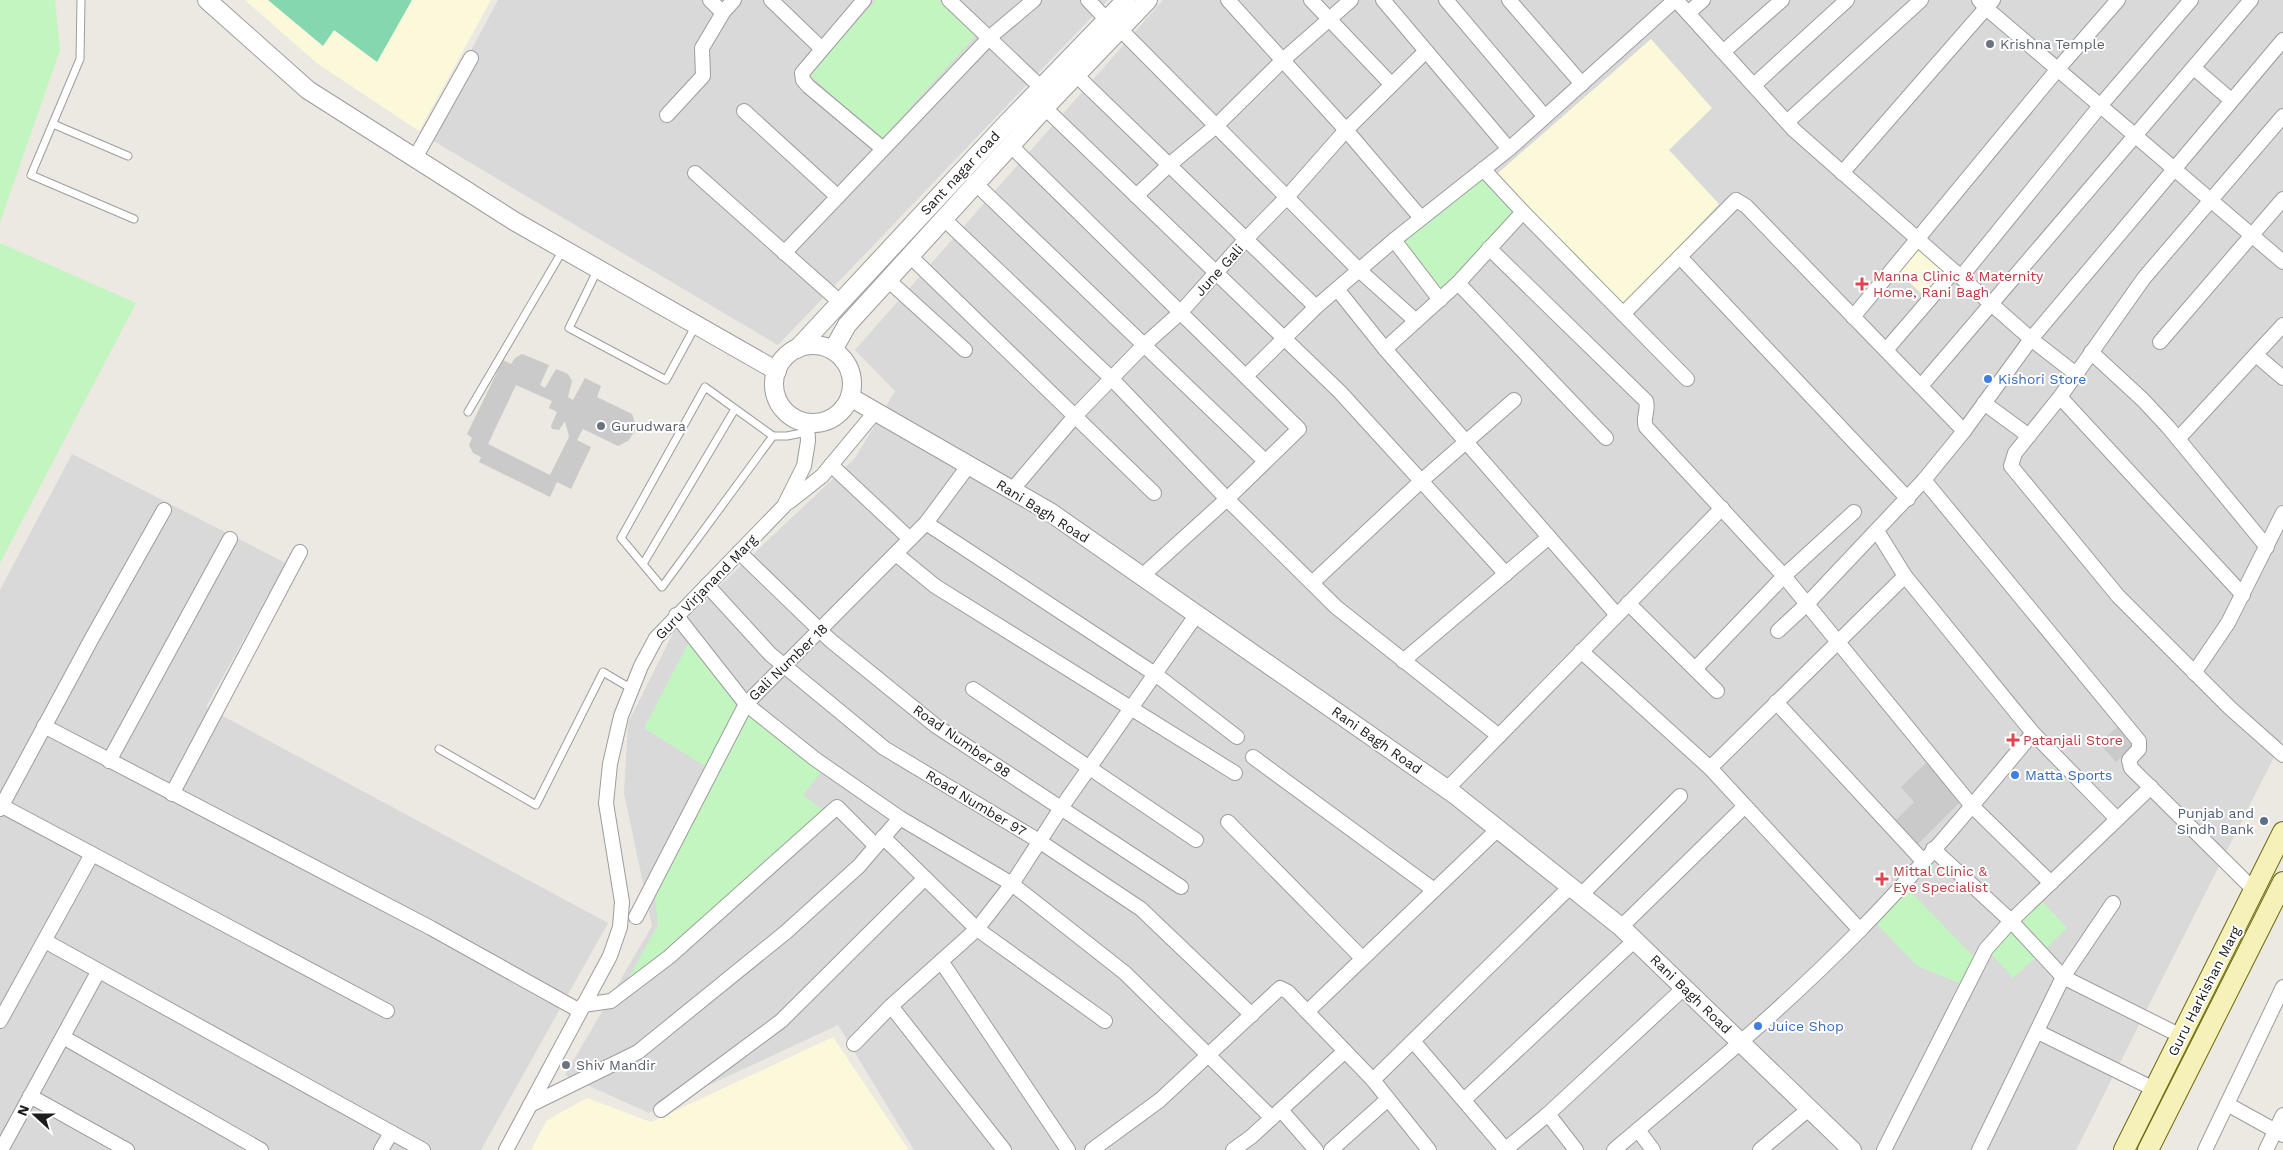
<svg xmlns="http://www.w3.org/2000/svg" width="2283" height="1150" font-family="'Work Sans',sans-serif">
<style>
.residential{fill:#dad9d9}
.education{fill:#fcf9db}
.religious{fill:#cacaca;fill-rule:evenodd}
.park{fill:#c2f5c0}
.pitch{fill:#84d7ae}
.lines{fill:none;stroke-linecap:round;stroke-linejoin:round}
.service-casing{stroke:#9d9d9d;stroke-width:9}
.minor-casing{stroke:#9d9d9d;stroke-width:16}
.tertiary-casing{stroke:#9d9d9d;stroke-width:20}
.secondary-casing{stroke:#6a690c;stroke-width:22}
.service{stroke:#fff;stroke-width:7}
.minor{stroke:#fff;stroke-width:14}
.tertiary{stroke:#fff;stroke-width:18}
.secondary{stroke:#f5f1b8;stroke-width:20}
.worship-dot{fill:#6b7280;stroke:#fff;stroke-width:2}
.health-dot{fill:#e0444e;stroke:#fff;stroke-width:2}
.shop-dot{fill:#3f7fe0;stroke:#fff;stroke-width:2}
.service-dot{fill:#5c6f8a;stroke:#fff;stroke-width:2}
.labels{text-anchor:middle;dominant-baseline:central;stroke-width:4;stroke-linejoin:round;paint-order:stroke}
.worship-label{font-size:14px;fill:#5b616d;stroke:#fff;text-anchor:start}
.street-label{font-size:14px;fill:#1c1c1c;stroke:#fff}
.health-label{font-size:14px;fill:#be3a42;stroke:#fff;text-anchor:start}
.shop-label{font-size:14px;fill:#366cbe;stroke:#fff;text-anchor:start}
.service-label{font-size:14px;fill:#4e5e75;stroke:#fff;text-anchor:end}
</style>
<rect width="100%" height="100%" fill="#ece8e2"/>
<!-- residential -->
<g class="residential">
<polygon points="498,0 1108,0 778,345 425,136"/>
<polygon points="1163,0 2283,0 2283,739 2076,1150 1856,1150 1623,926 1453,790 885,408 895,391 855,350"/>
<polygon points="880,417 1049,513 1449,792 1620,930 1850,1150 914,1150 838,1025 649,1113 565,1075 652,926 624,793 628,723 676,627 855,458"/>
<polygon points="72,454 286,563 206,707 608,923 481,1150 0,1150 0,590"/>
</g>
<!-- education -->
<g class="education">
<polygon points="245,0 491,0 419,131 318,64"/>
<polygon points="1651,39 1712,108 1669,150 1719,204 1624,305 1497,174"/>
<polygon points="1918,242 1949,270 1926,298 1896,270"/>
<polygon points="833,1037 908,1149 906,1150 531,1150 547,1120 587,1098 651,1122"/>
</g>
<!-- religious -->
<g class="religious">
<path d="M 522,354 L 549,365 L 540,385 L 545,388 L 556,369 L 568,374 L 572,381 L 568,397 L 573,400 L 585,378 L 601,386 L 597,397 L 632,414 L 634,419 L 635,431 L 628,441 L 618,446 L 583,429 L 577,440 L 591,447 L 571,489 L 557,482 L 550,497 L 479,462 L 481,457 L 473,453 L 469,445 L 472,438 L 467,434 L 503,360 L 511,364 L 515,358 ZM 516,385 L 552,401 L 549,408 L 557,412 L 551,426 L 552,429 L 559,430 L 565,421 L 569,437 L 550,475 L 488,444 Z"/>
<polygon points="2120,725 2136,743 2116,762 2099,743"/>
<polygon points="1926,763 1961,801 1914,848 1892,824 1914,802 1901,787"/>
</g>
<!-- park -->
<g class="park">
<polygon points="0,0 55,0 60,50 0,222"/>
<polygon points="876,0 939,0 977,34 881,140 809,74"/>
<polygon points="1481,172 1518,214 1440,294 1399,240"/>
<polygon points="0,243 136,303 0,563"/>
<polygon points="692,636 749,708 822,771 803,795 828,814 622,990 658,925 653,877 711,770 644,728"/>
<polygon points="1907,888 1976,959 1962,984 1917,966 1875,922"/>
<polygon points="2041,900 2067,928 2043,951 2017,923"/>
<polygon points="2012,928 2037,956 2013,978 1988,950"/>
</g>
<!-- pitch -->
<polygon class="pitch" points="268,0 412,0 377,62 334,30 323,46"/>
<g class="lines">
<defs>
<g id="service">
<polyline points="81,0 80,59 31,175 134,219"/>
<polyline points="53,124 128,156"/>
<polyline points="598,269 569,328 666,380 696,325"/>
<polygon points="705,387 773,436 662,587 621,538"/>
<polyline points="468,412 563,250"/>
<polyline points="773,436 787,436 807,432"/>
<polyline points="643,564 735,409"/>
<polyline points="439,749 536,805 603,672 632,689"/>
</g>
<g id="minor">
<polyline points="710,0 719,9 724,11 734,0"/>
<polyline points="771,0 822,49"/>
<polyline points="864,0 802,73 803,80 808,86 882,148"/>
<polyline points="949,0 1048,94"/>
<polyline points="1088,0 1107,20"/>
<polyline points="1228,0 1346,130 1421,218"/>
<polyline points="1311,0 1391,84"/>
<polyline points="1383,0 1509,149"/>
<polyline points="1446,0 1545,117"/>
<polyline points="1509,0 1582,84"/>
<polyline points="1676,0 1794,130 2031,339 2076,374"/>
<polyline points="1979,0 1986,8 2283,262"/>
<polyline points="1688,13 1703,0"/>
<polyline points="1120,29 1359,270 1416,321"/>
<polyline points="1723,52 1782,0"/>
<polyline points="2194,68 2231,100"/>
<polyline points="1076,75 1316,307"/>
<polyline points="1754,85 1847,0"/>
<polyline points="1045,108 1340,392 1506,574"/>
<polyline points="744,111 837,196"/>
<polyline points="667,115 703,76 702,48 724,11"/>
<polyline points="2283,116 2144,278 2060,397 2015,453 2011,466 2118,596 2230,708 2283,755"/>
<polyline points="1787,122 1921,0"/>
<polyline points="1011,146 1299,429 1227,499 1142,576"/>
<polyline points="415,158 471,58"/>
<polyline points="1483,169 1523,212 1687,379"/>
<polyline points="695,173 840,302"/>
<polyline points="1842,173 1993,0"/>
<polyline points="976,184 1265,461"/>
<polyline points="1136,196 1169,165 1216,126 1283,60 1351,0"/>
<polyline points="944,219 1112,379 1227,499 1336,607 1499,736"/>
<polyline points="1394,240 1440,300"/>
<path d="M 1489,248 L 1646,401 C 1649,411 1642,418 1646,427 L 1784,576 L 1972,806 L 2051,883"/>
<polyline points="784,253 990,37 1034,0"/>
<polyline points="910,256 1154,493"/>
<polyline points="1680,257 1908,499"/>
<polyline points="1961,277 2100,106 2191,0"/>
<polyline points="888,280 965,350"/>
<polyline points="1458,283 1606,438"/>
<polyline points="1337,289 1385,349 1617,615"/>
<polyline points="1623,314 1736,200 1746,206 1964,431"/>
<polyline points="1853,317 2057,70 2118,0"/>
<polyline points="2160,342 2283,199"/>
<polyline points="1385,349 1458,283 1523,212"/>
<polyline points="1886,350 1954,271"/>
<polyline points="2091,352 2143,400 2169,428 2267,547"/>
<polyline points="2256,355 2283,378"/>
<polyline points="1246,376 1316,307 1394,240 1509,149 1675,0"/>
<polyline points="1921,386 2251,0"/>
<polyline points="2060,397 2243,595"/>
<polyline points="1984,403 2029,436"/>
<polyline points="2178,439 2283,325"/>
<polyline points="831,465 910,539"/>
<polyline points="1924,480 2139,741 2139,749 2129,760 2131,768 2254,890"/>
<polyline points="1012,490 1075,416 1143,346 1181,312 1246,239 1287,197 1346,130 1426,51"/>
<polyline points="789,502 822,476 876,411"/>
<polyline points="926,523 1155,674 1237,737"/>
<polyline points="739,552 830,640 936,726 1181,887"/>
<polyline points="896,554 935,586 1235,773"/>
<polyline points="1905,576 2033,733 2117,819"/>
<polyline points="1312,583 1420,482 1514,400"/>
<polyline points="707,585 770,654 884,748 1039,841 1141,909 1252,1015"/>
<polyline points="1628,603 1717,691"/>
<polyline points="676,615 746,704 815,759 900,818 1012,884 1125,973 1272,1118"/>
<polyline points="1778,631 1807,604 1924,480 1964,431 2031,339 2283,40"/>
<polyline points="1581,651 1710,768 1860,930"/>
<polyline points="1403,661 1549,537"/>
<polyline points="1695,669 1784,576 1854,512"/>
<polyline points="2194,673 2228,623 2283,513"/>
<polyline points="973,689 1196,840"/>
<polyline points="1776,702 1923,861"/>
<polyline points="44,726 431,928 580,1011"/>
<polyline points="1253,757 1434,890"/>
<polyline points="109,761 230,539"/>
<polyline points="1710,768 1905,576 1877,531"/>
<polyline points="1447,789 1722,508"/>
<polyline points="172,794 300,552"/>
<polyline points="2,806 387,1011"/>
<polyline points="0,809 92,638 164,510"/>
<polyline points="1228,822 1362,958"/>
<polyline points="883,837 977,929 1105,1021"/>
<polyline points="1933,849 2011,921 2063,977 2181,1036"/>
<polyline points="1581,895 1680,796"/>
<polyline points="636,917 746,704 926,523 969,465"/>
<polyline points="1621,927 1745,806"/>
<polyline points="45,941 423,1150"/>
<polyline points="941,961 1068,1150"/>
<polyline points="583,1005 611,1001 669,957 837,807 876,846"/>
<polyline points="891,1006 1004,1150"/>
<polyline points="1307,1012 1498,829"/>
<polyline points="0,1021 92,854"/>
<polyline points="2038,1032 2154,1089"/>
<polyline points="63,1037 261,1150"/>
<polyline points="1413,1041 1506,1150"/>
<polyline points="854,1044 891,1006 977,929 1012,884 1061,808 1197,614"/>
<polyline points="1373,1080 1570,887"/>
<polyline points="30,1096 127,1150"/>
<polyline points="1465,1099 1635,940"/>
<polyline points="2227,1104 2283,1135"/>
<polyline points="530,1105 638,1052 786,932 859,866 900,818"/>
<polyline points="661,1110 781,1021 925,878"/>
<polyline points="1281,1110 1316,1150"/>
<polyline points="1548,1114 1576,1150"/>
<polyline points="1638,1130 1653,1150"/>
<polyline points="1506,1149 1548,1114 1684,988"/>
<polyline points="1,1150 98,972"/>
<polyline points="381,1150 391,1133"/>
<polyline points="506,1150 610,956 620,927 622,902 606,803 610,764 621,716 641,666 656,638 784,506 804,466 808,441 807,421"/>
<polyline points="1092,1150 1160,1100 1280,988 1288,992 1373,1080 1429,1150"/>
<polyline points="1233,1150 1251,1137 1345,1051"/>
<polyline points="1331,1150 1388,1099"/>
<path d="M 1614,1150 C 1698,1079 1783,1009 1860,930 C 1921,868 1977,800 2033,733"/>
<polyline points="1760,1150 1810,1108"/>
<polyline points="1884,1150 1986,949 2011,921 2151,787"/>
<polyline points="1979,1150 2063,977 2113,903"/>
<polyline points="2205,1150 2283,987"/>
<polyline points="2266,1150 2283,1115"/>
</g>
<g id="tertiary">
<polyline points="207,0 308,90 514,221 777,371"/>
<circle cx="813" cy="384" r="39"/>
<polyline points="797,349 1007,123 1126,0"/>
<polyline points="833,350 847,325 1053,99 1148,0"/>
<polyline points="850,397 1050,512 1454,794 1621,927 1852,1150"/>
</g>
<g id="secondary">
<polyline points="2124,1150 2283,832"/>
<polyline points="2148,1150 2283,882"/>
</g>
</defs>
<!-- service casing -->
<use href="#service" class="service-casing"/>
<!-- minor casing -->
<use href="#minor" class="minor-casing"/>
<!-- tertiary casing -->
<use href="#tertiary" class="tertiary-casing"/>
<!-- secondary casing -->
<use href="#secondary" class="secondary-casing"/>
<!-- service -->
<use href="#service" class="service"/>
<!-- minor -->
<use href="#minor" class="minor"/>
<!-- tertiary -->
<use href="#tertiary" class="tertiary"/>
<!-- secondary -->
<use href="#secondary" class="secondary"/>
</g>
<!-- markers -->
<g class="worship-dot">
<circle cx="1990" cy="44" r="5"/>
<circle cx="601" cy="426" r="5"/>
<circle cx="566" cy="1065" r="5"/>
</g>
<g class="health-dot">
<path d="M1859.5 276.5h5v5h5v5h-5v5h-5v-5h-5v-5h5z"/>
<path d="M2010.5 732.5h5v5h5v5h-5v5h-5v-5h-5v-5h5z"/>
<path d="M1879.5 871.5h5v5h5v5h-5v5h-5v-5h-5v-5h5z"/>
</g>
<g class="shop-dot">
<circle cx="1988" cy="379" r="5"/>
<circle cx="2015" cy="775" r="5"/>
<circle cx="1758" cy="1026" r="5"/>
</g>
<circle class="service-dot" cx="2264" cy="821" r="5"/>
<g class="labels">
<!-- worship labels -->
<g class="worship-label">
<text x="2000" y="44">Krishna Temple</text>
<text x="611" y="426">Gurudwara</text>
<text x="576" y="1065">Shiv Mandir</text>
</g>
<!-- street labels -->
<g class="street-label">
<text transform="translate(960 173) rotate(-47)">Sant nagar road</text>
<text transform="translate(1219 270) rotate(-48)">June Gali</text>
<text transform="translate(1043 511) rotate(32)">Rani Bagh Road</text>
<text transform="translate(706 587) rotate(-46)">Guru Virjanand Marg</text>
<text transform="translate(788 662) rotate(-44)">Gali Number 18</text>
<text transform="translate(1377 740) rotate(35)">Rani Bagh Road</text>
<text transform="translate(962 741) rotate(35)">Road Number 98</text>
<text transform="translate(976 803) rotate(31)">Road Number 97</text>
<text transform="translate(2204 991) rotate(-63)">Guru Harkishan Marg</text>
<text transform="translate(1691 994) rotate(44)">Rani Bagh Road</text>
</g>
<!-- health labels -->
<g class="health-label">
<text x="1873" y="276">Manna Clinic &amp; Maternity<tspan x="1873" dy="16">Home, Rani Bagh</tspan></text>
<text x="2023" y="740">Patanjali Store</text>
<text x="1893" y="871">Mittal Clinic &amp;<tspan x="1893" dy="16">Eye Specialist</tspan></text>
</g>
<!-- shop labels -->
<g class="shop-label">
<text x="1998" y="379">Kishori Store</text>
<text x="2025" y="775">Matta Sports</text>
<text x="1768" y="1026">Juice Shop</text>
</g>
<!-- service labels -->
<g class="service-label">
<text x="2254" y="813">Punjab and<tspan x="2254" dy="16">Sindh Bank</tspan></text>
</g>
</g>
<!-- north arrow -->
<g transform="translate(35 1115) rotate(291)" stroke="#ffffff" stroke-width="4" paint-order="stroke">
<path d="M0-4L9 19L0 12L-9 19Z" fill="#1c1c1c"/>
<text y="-8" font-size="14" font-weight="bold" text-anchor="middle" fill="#1c1c1c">N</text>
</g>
</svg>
